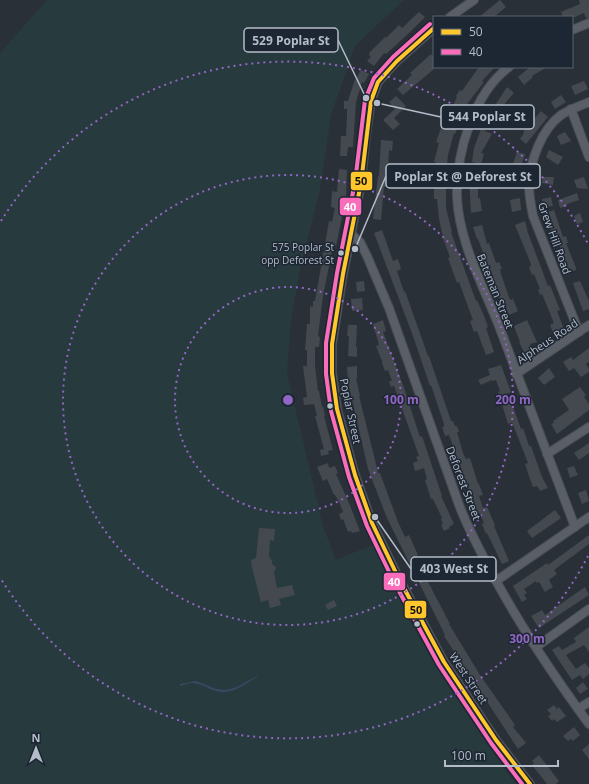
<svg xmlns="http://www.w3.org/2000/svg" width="589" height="784" font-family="'Open Sans',sans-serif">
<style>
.green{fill:#273a3e}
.water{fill:#384963}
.building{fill:#444950}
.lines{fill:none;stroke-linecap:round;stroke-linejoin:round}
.minor-casing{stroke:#484c53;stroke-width:10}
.minor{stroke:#5a5e66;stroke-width:8}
.bus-1-casing{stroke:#1d2633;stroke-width:7}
.bus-2-casing{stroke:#1d2633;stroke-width:7}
.bus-1{stroke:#ffc72c;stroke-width:4}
.bus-2{stroke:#fb6dba;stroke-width:4}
.ring{fill:none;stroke:#9266c3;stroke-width:2;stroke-dasharray:2 4}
.bus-dot{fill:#b4bcc9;stroke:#1d2633;stroke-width:1.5}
.labels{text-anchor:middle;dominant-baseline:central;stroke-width:3;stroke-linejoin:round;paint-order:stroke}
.bus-label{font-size:10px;fill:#b4bcc9;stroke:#1d2633;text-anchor:end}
.street-label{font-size:11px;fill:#b4bcc9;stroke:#1d2633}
.centre{fill:#9266c3;stroke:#1d2633;stroke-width:2}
.ring-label{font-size:12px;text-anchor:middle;font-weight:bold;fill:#9266c3;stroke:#1d2633;stroke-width:3;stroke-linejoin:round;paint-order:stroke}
.leader{fill:none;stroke:#b4bcc9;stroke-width:1.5}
.callout-dot{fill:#b4bcc9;stroke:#1d2633;stroke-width:1.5}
.callout{fill:#1d2633;stroke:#b4bcc9;stroke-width:1.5}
.callout-label{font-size:12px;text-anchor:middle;font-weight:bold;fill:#b4bcc9}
.line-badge{stroke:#1d2633;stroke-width:1.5}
.badge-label{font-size:11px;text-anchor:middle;font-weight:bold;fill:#fff}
.pale-badge-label{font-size:11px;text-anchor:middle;font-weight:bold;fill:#111}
</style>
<rect width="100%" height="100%" fill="#2a3038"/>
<!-- green -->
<polygon class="green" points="47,0 404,0 355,46 331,115 320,190 301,265 291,319 287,373 323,526 336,560 375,544 408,617 445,680 507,773 517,784 0,784 0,53"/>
<!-- water -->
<path class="water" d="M 257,676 L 257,677 C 246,683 235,693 222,692 C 212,692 203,683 192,683 C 188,683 184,685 180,686 L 180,684 L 196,681 L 216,689 L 226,690 L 237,687 Z"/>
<!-- building -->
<g class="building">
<polygon points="500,0 506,7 494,17 479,17"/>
<polygon points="579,0 589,0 589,18 586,18 584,13 575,17 563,17 561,12 580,4"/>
<polygon points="419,12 425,17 410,32 386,54 384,53 374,66 367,61 371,57 369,55 370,52 385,37 386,38 399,25 402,28"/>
<polygon points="431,54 434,58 434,69 403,95 397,89 412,75 410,73"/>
<polygon points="479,67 495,67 482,81 484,82 464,108 466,108 455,134 454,133 448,155 445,187 446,187 446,208 452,232 451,232 476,301 477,300 484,316 488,327 486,328 494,352 486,355 477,331 474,332 470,321 473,320 459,282 457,283 448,258 450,257 444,241 439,219 437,199 434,199 434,187 436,162 434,162 439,143 436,142 444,120 446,121 457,97 456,96 460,90 462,91"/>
<polygon points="530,67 547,67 532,76 533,77 524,85 518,77"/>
<polygon points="361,70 369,74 364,83 362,82 356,102 353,147 348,147 347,156 340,156 341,136 346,136 347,116 347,109 344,109 344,101 348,101 354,82"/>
<polygon points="584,81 588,89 575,95 571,86"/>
<polygon points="507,87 514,93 506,102 495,121 488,116"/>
<polygon points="561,95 566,102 555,109 551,102"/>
<polygon points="396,96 406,106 394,118 400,124 393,130 383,120 395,109 389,102"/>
<polygon points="541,111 548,117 526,144 520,139 524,133 523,132"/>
<polygon points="481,129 492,134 481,153 484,154 481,164 472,162 474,148"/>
<polygon points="565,132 571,141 561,145 557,136"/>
<polygon points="381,140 393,141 392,151 389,150 387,187 384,187 381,220 373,219 378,176 379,176"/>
<polygon points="549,150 563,157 558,165 546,157"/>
<polygon points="517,152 525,154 521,167 513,164"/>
<polygon points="339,169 347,170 346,197 336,246 333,246 323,296 318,336 320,337 319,347 315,347 315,366 318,391 319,391 322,407 323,406 325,416 324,416 333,450 328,451 329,454 321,456 320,450 324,449 315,416 317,416 314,404 304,405 303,398 307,397 303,366 307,366 307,350 305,350 307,324 310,324 310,306 313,307 313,301 315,301 329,221 332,222 335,208 331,207 332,191 337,192"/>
<polygon points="510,176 519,176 519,189 510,188"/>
<polygon points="469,177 478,177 478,198 480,198 482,211 471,213"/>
<polygon points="543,177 554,177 553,185 542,183"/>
<polygon points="584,177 588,189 577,188 574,180"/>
<polygon points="577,193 579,200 567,204 567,206 560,208 558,200"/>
<polygon points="551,197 553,206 544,207 542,199"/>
<polygon points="520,198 521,210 512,212 510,200"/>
<polygon points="554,210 563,237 566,236 568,243 566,243 576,268 576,270 568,273 560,246 558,246 553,232 552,233 545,213"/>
<polygon points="580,213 583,222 577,224 574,216"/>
<polygon points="525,221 528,233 548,286 550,285 560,310 557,311 564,329 553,333 550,325 554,323 542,294 540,295 538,290 540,289 534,274 532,275 529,267 531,266 531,264 515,225"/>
<polygon points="482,225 487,244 489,243 496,263 499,262 502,269 500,269 501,274 510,300 513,299 518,311 509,315 502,299 500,300 491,271 490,271 478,239 477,239 473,227"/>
<polygon points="382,230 393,261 398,259 401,269 397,271 404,292 405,291 428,356 429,356 451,421 453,421 455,426 457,426 459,432 457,432 463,453 466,459 470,458 478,484 479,484 483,495 479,496 483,508 487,507 495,525 494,526 509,561 502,564 487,533 486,534 482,524 484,523 480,513 477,514 449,435 445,436 442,427 444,427 444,424 431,385 430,386 413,336 374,233"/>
<polygon points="364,281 365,291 357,292 356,282"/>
<polygon points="580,281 589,301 589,309 583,311 573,283"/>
<polygon points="362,298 363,310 352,311 351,299"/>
<polygon points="383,320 386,331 383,332 404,388 420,437 422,436 442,496 441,496 454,524 449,527 450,528 444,531 441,525 443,524 441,519 442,518 433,499 431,499 425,480 427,479 424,468 415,471 413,463 418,461 416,457 419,456 394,386 391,387 389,381 392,381 388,370 385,371 382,363 382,359 381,359 376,346 379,345 373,324"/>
<polygon points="527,320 537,342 530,344 533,351 525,354 519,342 520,342 514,326"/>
<polygon points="348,325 357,325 356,347 357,347 357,357 348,356 349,336 347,336"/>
<polygon points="589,348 589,362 586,364 589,369 589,372 581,377 574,368 569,371 563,362 571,357 573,360"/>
<polygon points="501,365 511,392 507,394 512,407 513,407 521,429 523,428 529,446 531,446 542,477 548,488 540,491 537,486 533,487 531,482 525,464 528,463 512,422 508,424 498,392 500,391 496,380 493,381 492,380 481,385 478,380 490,375 488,369"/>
<polygon points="357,366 357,378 356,378 360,396 359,396 374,456 378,473 380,473 398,522 405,537 409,535 414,546 418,555 415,557 450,624 449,624 480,675 515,725 513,727 526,743 518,749 444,636 445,635 387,518 368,469 348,382 347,367"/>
<polygon points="549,368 555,377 544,385 538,378"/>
<polygon points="580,387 586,395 584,397 589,404 589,410 557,434 551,424 554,423 553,421 569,410 562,399"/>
<polygon points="589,443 589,453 579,460 574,453"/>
<polygon points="328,463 329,468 335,466 338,473 336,474 349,503 360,531 352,533 351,531 348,532 343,519 341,520 339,514 343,512 340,504 335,495 334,495 327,479 323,481 317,467"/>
<polygon points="574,466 578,475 570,478 567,468"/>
<polygon points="586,490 589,501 582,504 578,493"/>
<polygon points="555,510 561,518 532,538 527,531"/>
<polygon points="259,528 275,529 274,541 270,540 269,556 272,561 272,564 275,566 276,568 274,572 277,588 292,585 295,595 279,599 281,605 270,608 268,600 261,602 252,568 251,560 256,558"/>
<polygon points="589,535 589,544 554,570 557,574 549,580 553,587 545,592 539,582 537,583 536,581 524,589 527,593 524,595 527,599 522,602 513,586 547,563 548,565"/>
<polygon points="585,587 589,595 539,628 531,616 542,610 545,615"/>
<polygon points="334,600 337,606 328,610 325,605"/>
<polygon points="589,627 589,652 584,645 566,655 576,669 585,663 589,668 589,674 583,679 580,675 572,680 552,650 559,646 562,650 576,642 574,638"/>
<polygon points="583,682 588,689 580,694 576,688"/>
<polygon points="554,705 557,709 559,707 566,716 557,722 554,719 552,721 548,716 551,714 547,710"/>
<polygon points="574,727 580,735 573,741 571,739 568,741 563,736"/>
<polygon points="589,744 589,759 582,750"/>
<polygon points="539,755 559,781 556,784 547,784 532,765 534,763 532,761"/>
</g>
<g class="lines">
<defs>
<g id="minor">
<polyline points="450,17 474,0"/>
<polyline points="434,28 397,61 378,82 371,101 366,135 361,183 343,274 332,344 332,373 337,409 355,475 372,523 398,577 444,662 496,740 530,784"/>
<polyline points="572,30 589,23"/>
<path d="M 509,67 C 473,94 456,153 457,197 C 459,242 483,285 499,326 C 524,393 549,460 575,527"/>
<polyline points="571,109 589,157"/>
<path d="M 351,234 L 360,242 L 367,256 L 389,308 L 458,502 C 465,522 475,541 485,560 C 514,617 550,671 589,724"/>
<path d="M 579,332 L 533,216 C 531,206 529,196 529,186 C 530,161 541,130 561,115 C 570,109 580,106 589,102"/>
<polyline points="516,374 589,325"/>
<polyline points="547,454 589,427"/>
<polyline points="496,581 589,517"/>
<polyline points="536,647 589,609"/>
<polyline points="578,709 589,702"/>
</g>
</defs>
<!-- minor casing -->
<use href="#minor" class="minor-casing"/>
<!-- minor -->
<use href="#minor" class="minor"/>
<defs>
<polyline id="bus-1" points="434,28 397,61 378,82 371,101 361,183 343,274 332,344 332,373 337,409 355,475 372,523 398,577 444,662 496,740 530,784"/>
<polyline id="bus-2" points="430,24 393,57 374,78 365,100 355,182 337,273 326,343 326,374 331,411 349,477 367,526 393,580 439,665 491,743 522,784"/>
</defs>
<!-- bus-1 casing -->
<use href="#bus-1" class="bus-1-casing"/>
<!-- bus-2 casing -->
<use href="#bus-2" class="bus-2-casing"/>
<!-- bus-1 -->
<use href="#bus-1" class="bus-1"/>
<!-- bus-2 -->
<use href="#bus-2" class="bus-2"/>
</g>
<!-- distance rings -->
<g class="ring">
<circle cx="288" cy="400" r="113"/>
<circle cx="288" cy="400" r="225"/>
<path d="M588 556A338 338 0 0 1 1 579M1 221A338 338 0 0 1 588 244"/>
</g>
<!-- markers -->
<g class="bus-dot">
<circle cx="341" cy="253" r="3.5"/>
<circle cx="330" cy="406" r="3.5"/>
<circle cx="417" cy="624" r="3.5"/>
</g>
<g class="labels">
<!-- bus labels -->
<g class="bus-label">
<text x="334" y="247">575 Poplar St<tspan x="334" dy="13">opp Deforest St</tspan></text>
</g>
<!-- street labels -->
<g class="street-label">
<text transform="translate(555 238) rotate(70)">Grew Hill Road</text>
<text transform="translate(496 291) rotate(68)">Bateman Street</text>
<text transform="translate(547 341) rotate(-34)">Alpheus Road</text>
<text transform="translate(351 411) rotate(78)">Poplar Street</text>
<text transform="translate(464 483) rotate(69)">Deforest Street</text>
<text transform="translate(469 678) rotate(56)">West Street</text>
</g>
</g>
<circle cx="288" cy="400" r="6" class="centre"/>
<g class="ring-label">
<text x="401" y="404">100 m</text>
<text x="513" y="404">200 m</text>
<text x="527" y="643">300 m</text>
</g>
<!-- callouts -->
<path class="leader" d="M366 98L338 40M377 103L441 117M355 249L386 176M375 517L411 569"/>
<g class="callout-dot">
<circle cx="366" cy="98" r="4"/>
<circle cx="377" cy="103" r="4"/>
<circle cx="355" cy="249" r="4"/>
<circle cx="375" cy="517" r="4"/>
</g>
<g class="callout">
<rect x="244" y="28" width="94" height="24" rx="4"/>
<rect x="441" y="105" width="93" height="24" rx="4"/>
<rect x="386" y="164" width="154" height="24" rx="4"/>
<rect x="411" y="557" width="85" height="24" rx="4"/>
</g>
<g class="callout-label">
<text x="291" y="45">529 Poplar St</text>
<text x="487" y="121">544 Poplar St</text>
<text x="463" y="181">Poplar St @ Deforest St</text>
<text x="454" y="573">403 West St</text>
</g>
<g class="line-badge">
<rect x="350" y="171" width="23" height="20" rx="4" fill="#ffc72c"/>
<rect x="339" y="197" width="23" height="19" rx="4" fill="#fb6dba"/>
<rect x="383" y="572" width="23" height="19" rx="4" fill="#fb6dba"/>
<rect x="404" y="600" width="23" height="19" rx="4" fill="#ffc72c"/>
</g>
<g class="badge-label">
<text x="350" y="211">40</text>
<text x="394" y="586">40</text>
</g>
<g class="pale-badge-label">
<text x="361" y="185">50</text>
<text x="416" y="614">50</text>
</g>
<!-- legend -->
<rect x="433" y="16" width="140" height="52" fill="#1d2633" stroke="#59626f"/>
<rect x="441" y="29" width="20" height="6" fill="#ffc72c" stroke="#59626f"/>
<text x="469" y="36" font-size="12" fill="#b4bcc9">50</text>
<rect x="441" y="49" width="20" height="6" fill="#fb6dba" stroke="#59626f"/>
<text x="469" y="56" font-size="12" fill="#b4bcc9">40</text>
<!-- north arrow -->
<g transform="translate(36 748)" stroke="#1d2633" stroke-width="3" paint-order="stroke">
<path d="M0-3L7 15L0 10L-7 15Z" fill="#b4bcc9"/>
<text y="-6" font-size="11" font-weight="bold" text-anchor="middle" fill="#b4bcc9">N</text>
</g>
<!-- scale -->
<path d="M445 760v6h113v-6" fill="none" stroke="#b4bcc9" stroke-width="2"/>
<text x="451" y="760" font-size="12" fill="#b4bcc9" stroke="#1d2633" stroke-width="3" paint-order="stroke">100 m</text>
</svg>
